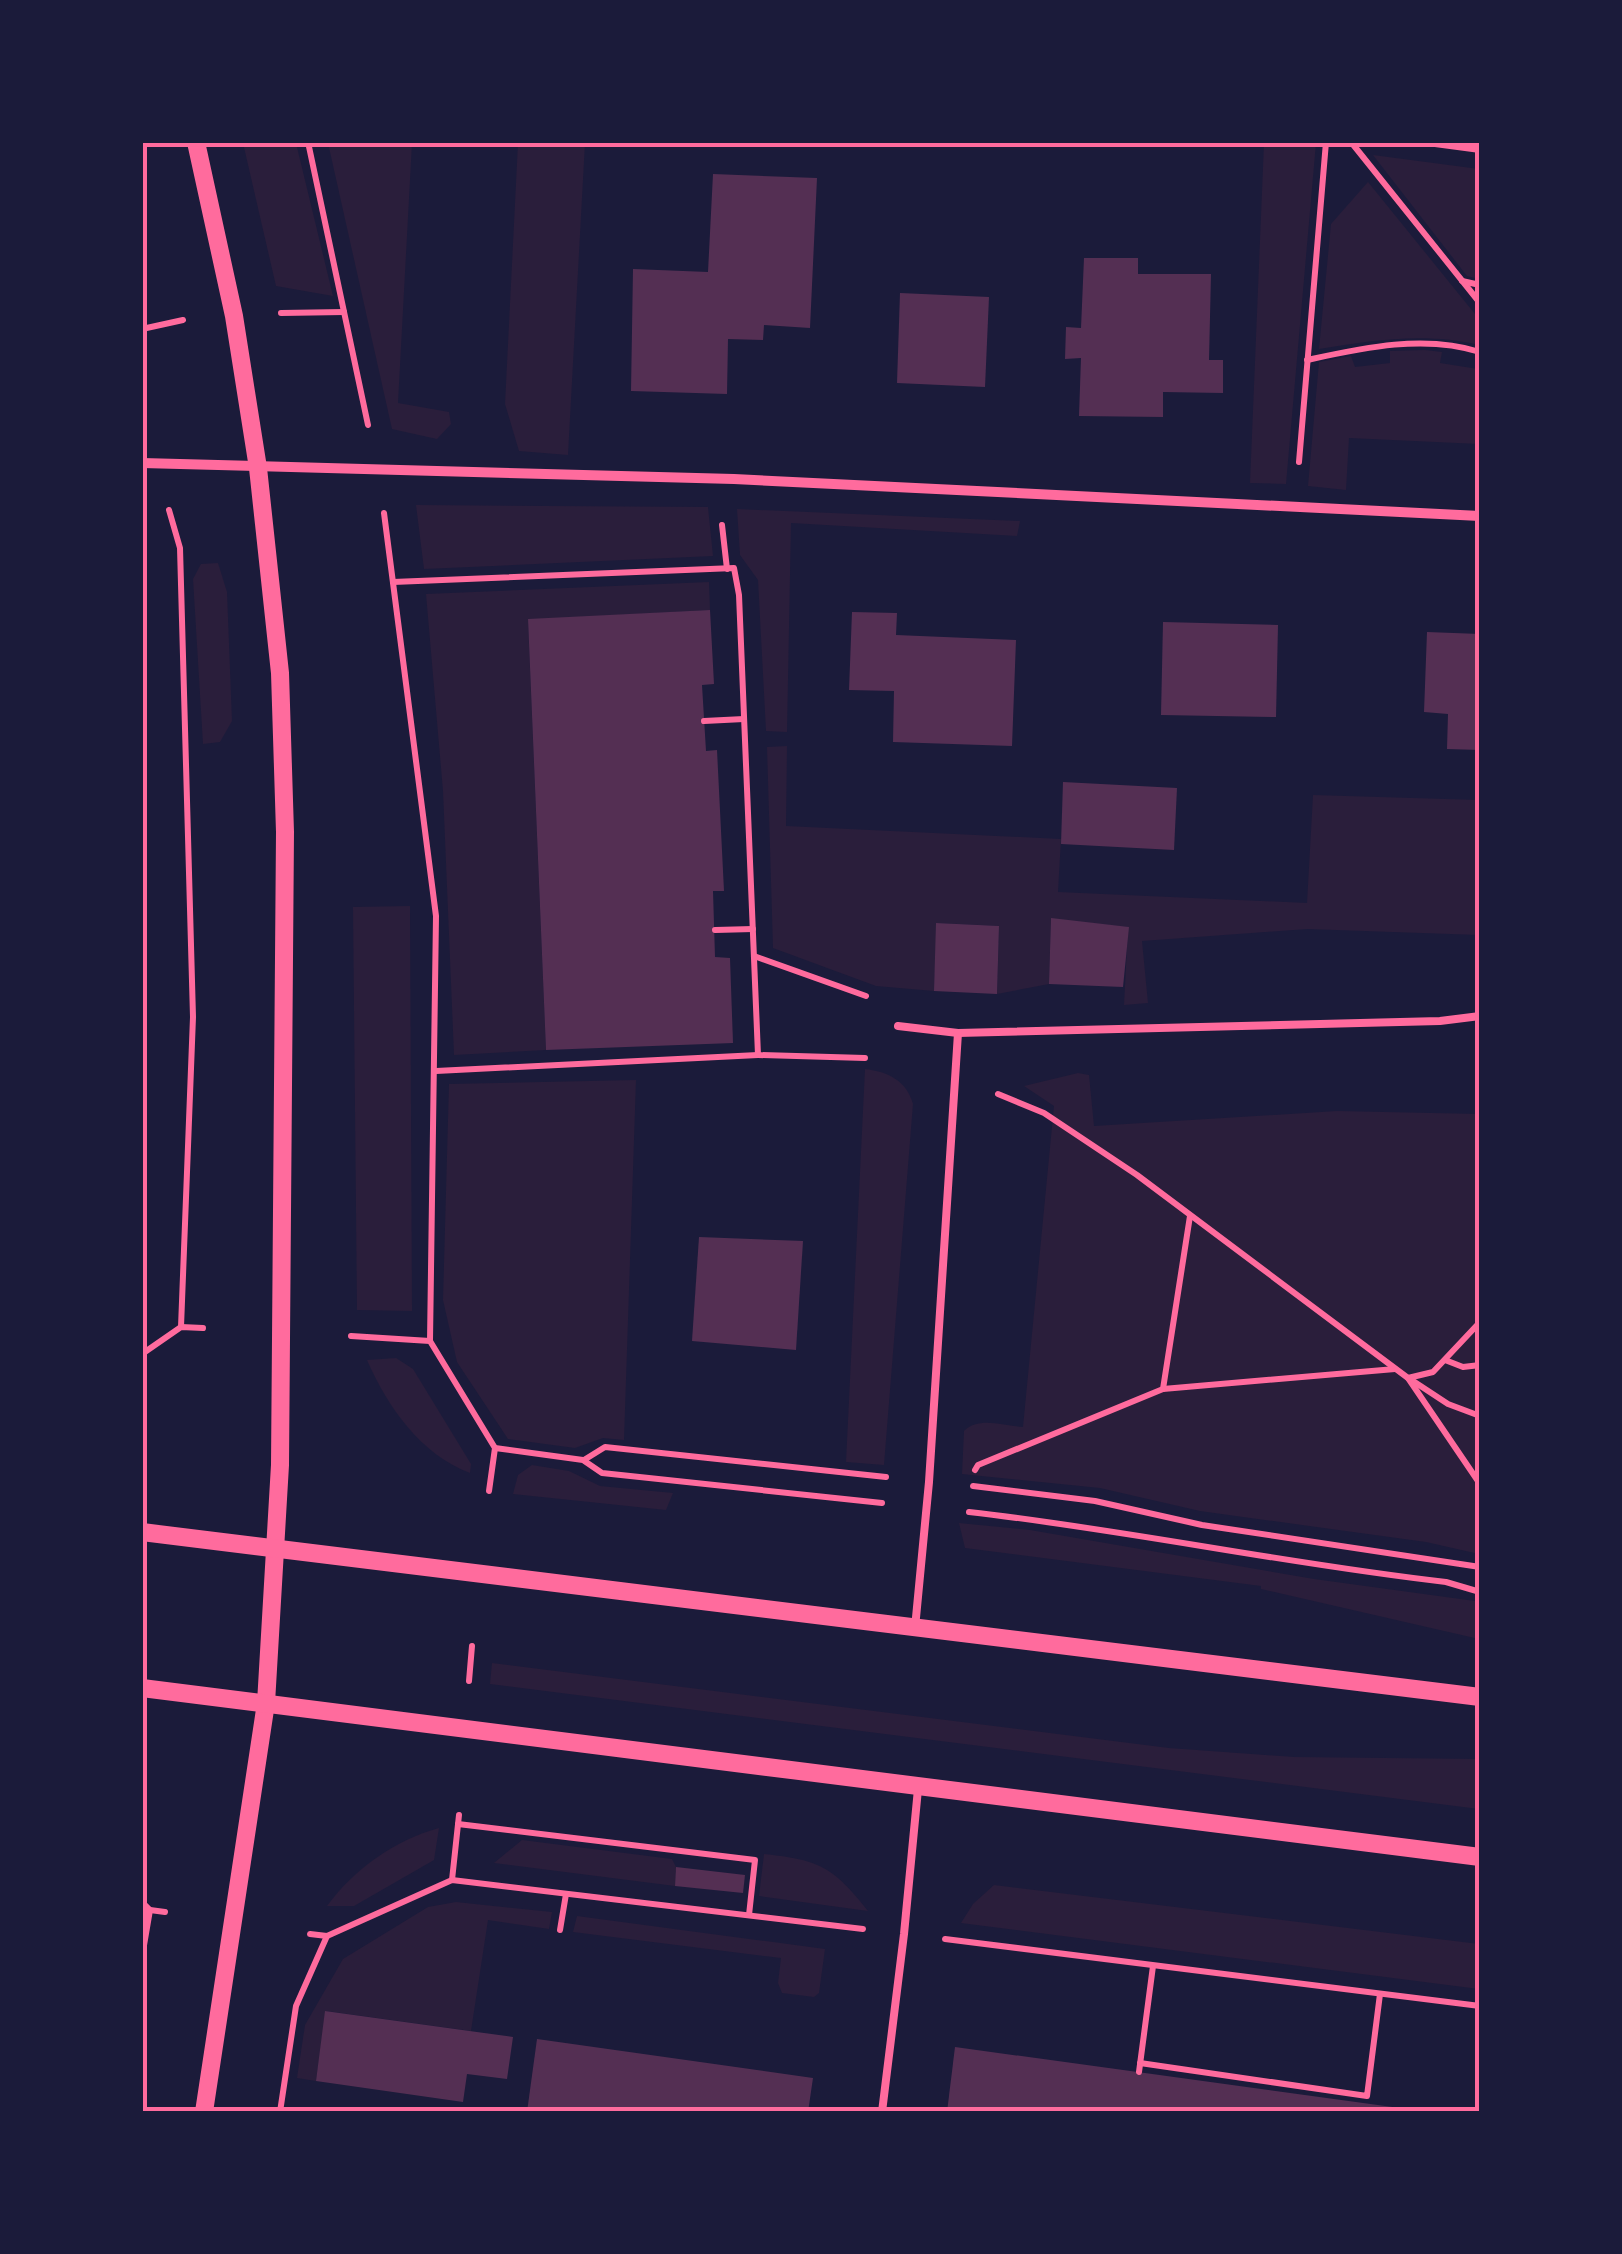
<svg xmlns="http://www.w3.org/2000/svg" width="1622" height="2254" font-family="Lato,sans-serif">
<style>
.green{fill:#2a1e3b}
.building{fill:#542f53}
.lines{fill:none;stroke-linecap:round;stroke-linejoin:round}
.path{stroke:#ff6b9d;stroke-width:6}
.service{stroke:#ff6b9d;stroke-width:8}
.minor{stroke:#ff6b9d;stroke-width:10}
.tertiary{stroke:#ff6b9d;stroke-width:18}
.neatline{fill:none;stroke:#ff6b9d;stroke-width:4}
</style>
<rect width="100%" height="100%" fill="#1b1b3a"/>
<!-- green -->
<g class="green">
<polygon points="243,143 296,143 333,296 276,286"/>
<polygon points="328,143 412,143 398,403 449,412 451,424 437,439 392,429"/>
<polygon points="518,143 585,143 568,455 519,451 505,404"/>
<polygon points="1264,143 1316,143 1286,484 1250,483"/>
<polygon points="1373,155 1479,169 1479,279 1467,276"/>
<path d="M 1368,182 L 1479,319 L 1479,345 C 1426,332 1373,340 1319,349 L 1331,224 Z"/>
<polygon points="1425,350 1442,352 1440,363 1478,369 1479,361 1479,444 1349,438 1346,490 1308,486 1319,362 1351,356 1355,367 1390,363 1390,351"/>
<polygon points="416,505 708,507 713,556 424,569"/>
<polygon points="737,509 1020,521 1017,536 791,523 787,732 766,731 758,580 740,555"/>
<polygon points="218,563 227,592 232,721 220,742 203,744 193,579 201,564"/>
<polygon points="709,582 710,610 528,620 546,1050 454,1055 443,791 426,594"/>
<polygon points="787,746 786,826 1061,839 1058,892 1307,903 1313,795 1479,800 1479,935 1307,929 1142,941 1148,1003 1124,1005 1128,927 1051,919 1049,984 997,994 999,926 937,923 934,991 876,986 773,948 767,747"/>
<polygon points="410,906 412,1311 357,1310 353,907"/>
<path d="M 865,1069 C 888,1072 906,1080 913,1104 L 884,1465 L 846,1462 Z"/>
<path d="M 1078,1073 L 1089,1075 L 1094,1126 L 1337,1111 L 1479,1114 L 1479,1554 L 1426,1542 L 1200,1511 L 1100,1488 L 962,1474 L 964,1431 C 979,1416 1004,1426 1023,1427 L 1054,1106 L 1024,1086 Z"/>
<polygon points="636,1080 624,1440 603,1438 575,1448 508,1439 457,1362 443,1300 449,1084"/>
<path d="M 396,1358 L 413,1369 L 471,1464 L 470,1473 C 421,1455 387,1406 367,1360 Z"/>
<polygon points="532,1465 569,1471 600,1486 673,1493 666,1510 513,1494 518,1475"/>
<polygon points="959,1523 1030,1530 1314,1579 1475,1601 1479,1603 1479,1639 1261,1589 1261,1586 965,1548"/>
<polygon points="492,1663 1169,1748 1294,1757 1479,1759 1479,1809 490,1684"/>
<path d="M 439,1828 L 434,1860 L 354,1906 L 327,1906 C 354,1869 395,1840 439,1828 Z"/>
<polygon points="522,1840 672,1859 676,1867 675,1886 494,1863"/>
<path d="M 764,1854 C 820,1860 833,1867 868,1911 L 759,1896 Z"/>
<polygon points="994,1885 1479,1944 1479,1989 961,1923 973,1904"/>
<polygon points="456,1902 552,1912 549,1929 488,1920 471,2031 326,2011 316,2081 297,2078 305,2025 343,1959 428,1907"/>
<polygon points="577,1916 825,1949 819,1993 814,1997 782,1993 778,1983 781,1958 573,1932"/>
</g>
<!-- building -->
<g class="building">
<polygon points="713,174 817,178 810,328 764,325 763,340 728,339 727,394 631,391 633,269 708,272"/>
<polygon points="1084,258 1138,258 1138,274 1211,274 1209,360 1223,360 1223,393 1163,392 1163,417 1079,416 1081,358 1065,359 1066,327 1081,328"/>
<polygon points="900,293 989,297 985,387 897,383"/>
<polygon points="710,610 714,684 702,685 706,751 717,750 724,891 713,891 715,957 730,958 733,1043 546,1050 528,619"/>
<polygon points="852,612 897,613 896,635 1016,640 1012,746 893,742 894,691 849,690"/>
<polygon points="1163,622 1278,625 1276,717 1161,715"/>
<polygon points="1427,632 1480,634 1480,750 1447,749 1448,714 1424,712"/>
<polygon points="1063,782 1177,788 1174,850 1061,844"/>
<polygon points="1051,918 1129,927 1123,987 1049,984"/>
<polygon points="936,923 999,926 997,994 934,991"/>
<polygon points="699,1237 803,1241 796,1350 692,1341"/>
<polygon points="676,1867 745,1875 743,1893 675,1886"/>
<polygon points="325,2011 513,2037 507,2079 467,2074 463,2102 316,2081"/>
<polygon points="537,2039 813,2078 808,2112 527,2112"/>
<polygon points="955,2047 1407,2109 1407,2112 947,2112"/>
</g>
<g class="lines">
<!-- path -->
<g class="path">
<polyline points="308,142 368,425"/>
<polyline points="1351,142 1480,303"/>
<polyline points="1420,142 1480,150"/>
<polyline points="1462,281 1480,285"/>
<polyline points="281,313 344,312"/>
<polyline points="142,329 183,320"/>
<path d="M 1307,360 C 1362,348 1424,334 1480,352"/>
<polyline points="142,404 143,405"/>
<polyline points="1299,462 1326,142"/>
<polyline points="169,510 180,548 193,1017 181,1327"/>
<polyline points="384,513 436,916 430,1341 495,1448 489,1491"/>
<polyline points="722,525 727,569"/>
<polyline points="393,582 734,568 739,595 758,1055 865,1058"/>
<polyline points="704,721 744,719"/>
<polyline points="715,930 753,929"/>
<polyline points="754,956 866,996"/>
<polyline points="436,1071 758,1055"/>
<polyline points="998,1094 1044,1113 1137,1175 1408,1378 1480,1484"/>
<polyline points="351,1336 430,1341"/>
<polyline points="142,1354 181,1327 203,1328"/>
<polyline points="1445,1360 1463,1367 1480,1365"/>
<polyline points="1408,1378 1433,1372 1480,1322"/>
<polyline points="1413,1381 1448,1404 1480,1416"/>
<polyline points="1163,1389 1395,1369"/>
<polyline points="495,1448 583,1460 602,1473 882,1503"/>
<polyline points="584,1460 605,1447 886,1477"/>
<polyline points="975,1470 978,1465 1163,1389 1190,1216"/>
<polyline points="973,1486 1095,1501 1202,1525 1480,1567"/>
<path d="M 969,1512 C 1129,1530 1286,1564 1446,1582 L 1480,1592"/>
<polyline points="469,1681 472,1646"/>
<polyline points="458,1824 755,1860 749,1915"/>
<polyline points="452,1880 459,1815"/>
<polyline points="142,1902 150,1910 165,1912"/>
<polyline points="560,1930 566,1894"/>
<polyline points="310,1934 327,1936 452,1880 863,1929"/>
<polyline points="945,1939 1480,2006"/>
<polyline points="142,1957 150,1910"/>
<polyline points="1140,2063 1367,2096 1380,1994"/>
<polyline points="1139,2072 1153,1966"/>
<polyline points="280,2112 296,2006 327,1936"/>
</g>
<!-- service -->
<g class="service">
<polyline points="898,1026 958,1033 1440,1021 1480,1016"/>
<polyline points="915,1628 929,1482 958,1033"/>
<polyline points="882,2112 904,1934 918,1789"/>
</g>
<!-- minor -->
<polyline class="minor" points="142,463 734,479 1480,516"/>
<!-- tertiary -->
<g class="tertiary">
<polyline points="196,142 234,316 258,468 280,673 285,832 280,1465 266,1703 204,2112"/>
<polyline points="142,1532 1480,1697"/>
<polyline points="142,1688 1480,1857"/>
</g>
</g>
<!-- border -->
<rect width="1622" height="2254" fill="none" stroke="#1b1b3a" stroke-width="290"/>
<rect x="145" y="145" width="1332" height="1964" class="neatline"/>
</svg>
